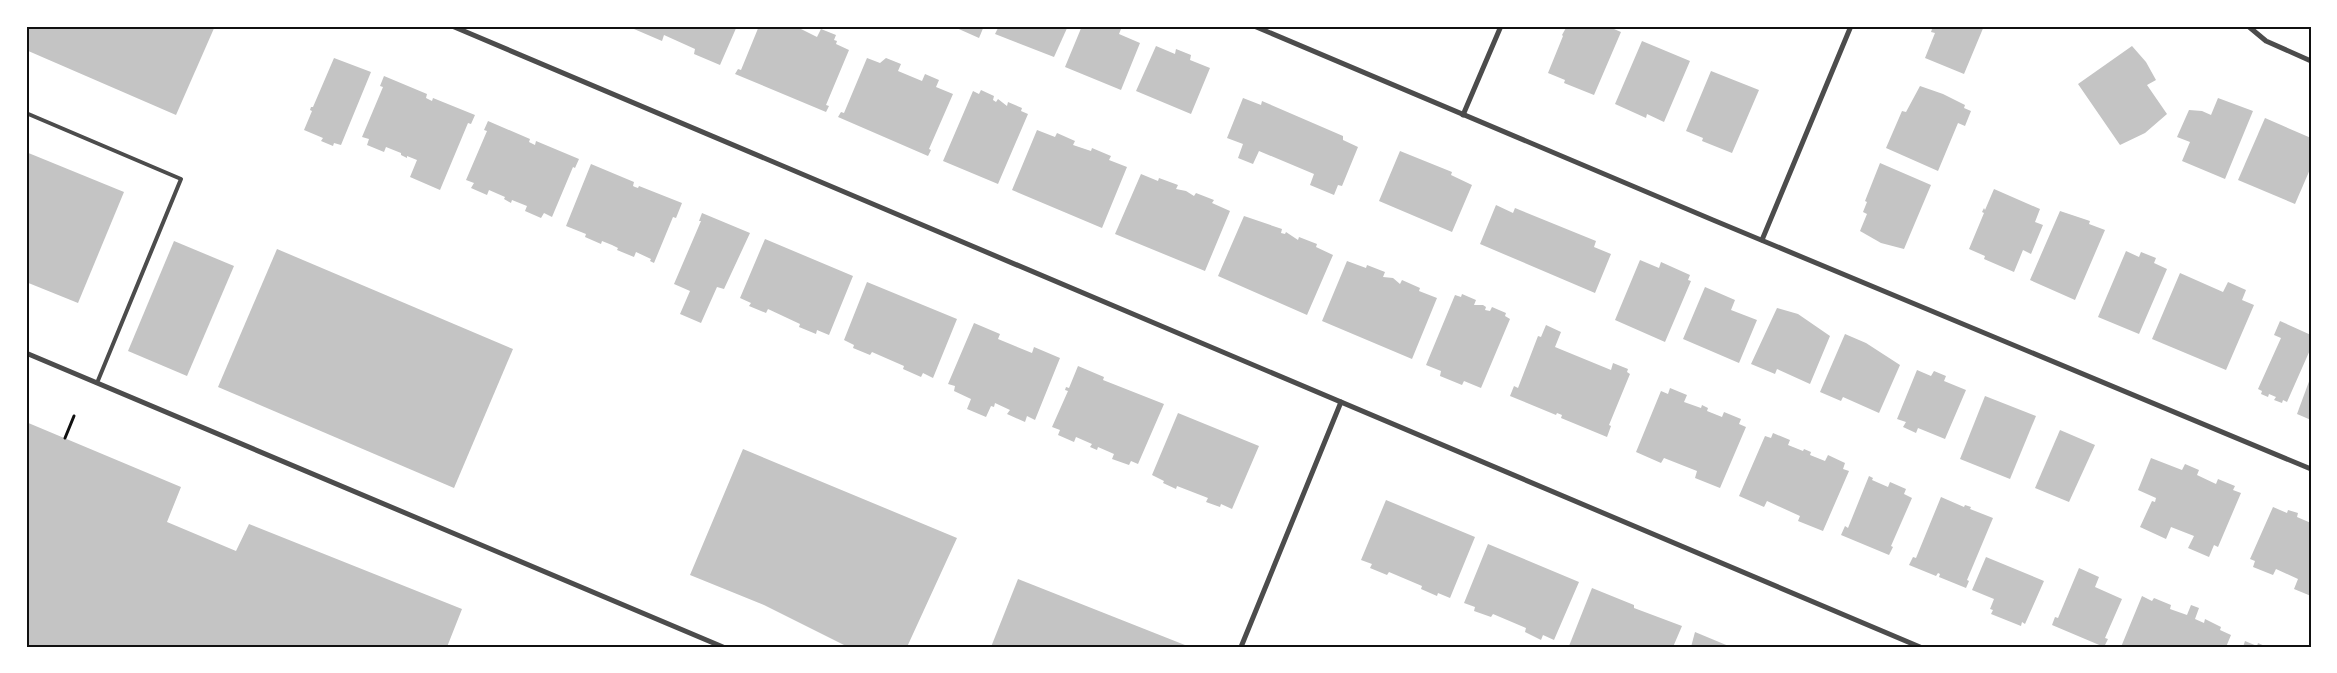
<svg xmlns="http://www.w3.org/2000/svg" width="2337" height="673" font-family="'Varela Round',sans-serif">
<style>
.building{fill:#c4c4c4}
.lines{fill:none;stroke-linecap:round;stroke-linejoin:round}
.path{stroke:#111;stroke-width:3}
.service{stroke:#4c4c4c;stroke-width:4}
.minor{stroke:#4c4c4c;stroke-width:5}
.neatline{fill:none;stroke:#111;stroke-width:2}
</style>
<rect width="100%" height="100%" fill="#fff"/>
<!-- building -->
<g class="building">
<polygon points="26,26 215,26 176,115 26,50"/>
<polygon points="636,26 737,26 720,65 694,54 695,49 664,35 662,41 634,29"/>
<polygon points="759,26 795,26 817,37 821,29 836,35 834,40 837,41 836,44 849,50 826,105 829,106 826,112 735,74 738,69 741,70"/>
<polygon points="952,26 984,26 979,38"/>
<polygon points="999,26 1068,26 1054,57 995,34"/>
<polygon points="1082,26 1114,26 1121,29 1119,34 1140,43 1121,90 1065,67"/>
<polygon points="1567,26 1607,26 1621,32 1594,95 1564,83 1565,80 1548,73 1563,36 1562,35"/>
<polygon points="1933,26 1984,26 1964,74 1925,58 1935,33 1931,32"/>
<polygon points="1642,41 1690,61 1664,122 1647,114 1646,118 1615,104"/>
<polygon points="1156,46 1175,54 1176,49 1191,55 1190,60 1210,68 1191,114 1136,91"/>
<polygon points="2132,46 2146,62 2156,80 2147,85 2167,114 2145,133 2120,145 2078,84"/>
<polygon points="334,58 371,72 341,145 334,143 333,146 321,141 323,138 304,130 312,111 310,110 311,107 313,107"/>
<polygon points="867,58 880,63 886,58 901,64 898,71 922,81 925,74 939,80 936,87 953,94 929,149 931,150 928,156 838,117 841,112 844,113"/>
<polygon points="1711,71 1759,90 1732,153 1702,141 1703,138 1686,131"/>
<polygon points="384,76 427,94 426,98 432,101 433,98 475,115 471,124 468,123 440,190 410,177 417,160 407,156 407,158 401,155 401,153 386,147 384,152 367,145 369,139 362,137 383,87 380,86"/>
<polygon points="1920,86 1943,94 1965,105 1964,108 1971,111 1965,126 1958,123 1938,171 1886,148 1902,111 1906,112"/>
<polygon points="981,90 994,96 993,100 996,102 998,99 1007,106 1008,102 1022,108 1021,111 1028,114 998,184 943,161 973,91 979,94"/>
<polygon points="1243,98 1261,105 1262,101 1343,136 1343,140 1358,147 1342,186 1338,185 1334,195 1310,185 1314,174 1259,151 1253,164 1238,158 1243,144 1227,138"/>
<polygon points="2218,98 2253,111 2225,179 2182,161 2190,142 2177,137 2189,110 2202,111 2211,115"/>
<polygon points="2265,118 2311,138 2311,167 2295,204 2238,180"/>
<polygon points="488,121 530,139 529,142 535,145 536,141 579,159 575,168 573,167 552,217 544,213 541,218 525,211 527,206 512,200 511,203 504,199 505,197 489,190 487,195 471,188 474,183 466,180 487,131 484,130"/>
<polygon points="1037,130 1055,137 1057,133 1075,141 1073,145 1091,151 1092,148 1111,156 1109,160 1127,167 1102,228 1012,190"/>
<polygon points="1400,151 1452,172 1451,175 1472,185 1452,232 1379,201"/>
<polygon points="26,152 124,192 78,303 26,282"/>
<polygon points="1880,163 1931,185 1904,249 1881,243 1860,231 1867,214 1863,212 1867,202 1865,201"/>
<polygon points="591,164 634,182 633,186 635,187 638,188 639,186 682,203 676,218 673,217 654,263 650,261 651,259 636,252 634,257 617,250 618,248 612,245 602,241 601,244 585,237 586,234 566,226"/>
<polygon points="1141,174 1158,181 1159,178 1178,185 1176,189 1186,191 1194,196 1196,193 1214,200 1212,203 1230,211 1205,271 1115,234"/>
<polygon points="1994,189 2040,209 2035,222 2043,225 2031,254 2023,250 2014,272 1984,259 1985,256 1969,249 1984,213 1982,212 1984,208 1985,210"/>
<polygon points="1496,205 1513,213 1515,208 1596,241 1594,247 1611,254 1595,293 1480,244"/>
<polygon points="2060,211 2090,221 2089,224 2105,230 2075,300 2030,280"/>
<polygon points="702,213 750,233 724,289 717,287 701,323 680,314 690,291 674,284 701,221 699,221"/>
<polygon points="1244,216 1282,229 1281,233 1285,234 1286,232 1298,240 1299,237 1317,244 1316,247 1333,255 1307,315 1218,276"/>
<polygon points="765,239 853,276 829,335 817,330 816,334 799,327 800,324 768,309 766,313 749,306 751,303 740,298"/>
<polygon points="174,241 234,266 187,376 128,351"/>
<polygon points="277,249 513,349 454,488 218,387"/>
<polygon points="2126,251 2139,257 2141,252 2156,258 2154,263 2167,269 2139,334 2098,317"/>
<polygon points="1640,260 1659,268 1661,262 1690,275 1688,280 1691,281 1665,342 1615,320"/>
<polygon points="1347,261 1366,268 1367,265 1385,272 1383,277 1393,278 1400,284 1402,280 1420,288 1419,291 1437,298 1412,359 1322,321"/>
<polygon points="2180,273 2223,292 2228,282 2246,290 2242,300 2254,305 2226,370 2152,339"/>
<polygon points="867,282 957,319 933,378 923,373 921,377 903,369 904,366 872,352 870,355 853,348 854,345 844,340"/>
<polygon points="1705,287 1735,300 1731,310 1757,320 1739,363 1683,339"/>
<polygon points="1462,294 1476,300 1474,305 1483,305 1486,307 1485,310 1490,311 1492,307 1506,313 1505,316 1510,319 1481,388 1464,381 1462,385 1440,376 1441,371 1426,365 1455,295 1461,297"/>
<polygon points="1777,308 1798,314 1830,336 1810,384 1777,369 1775,374 1751,364"/>
<polygon points="2280,321 2311,335 2310,350 2287,402 2283,400 2282,403 2274,400 2276,397 2269,394 2268,397 2261,394 2262,391 2258,389 2281,338 2274,335"/>
<polygon points="974,323 1000,334 998,339 1032,353 1034,347 1060,358 1035,420 1027,416 1025,422 1007,414 1010,410 995,403 994,407 991,406 986,417 967,409 971,399 954,391 955,386 948,384"/>
<polygon points="1546,325 1561,332 1555,347 1611,370 1613,363 1628,369 1627,372 1630,374 1609,425 1611,426 1607,437 1561,418 1562,415 1557,413 1556,415 1510,396 1514,386 1518,388 1538,336 1541,337"/>
<polygon points="1845,334 1866,343 1900,365 1879,413 1843,397 1841,401 1820,392"/>
<polygon points="1078,366 1104,377 1103,380 1164,404 1138,464 1131,461 1129,465 1112,459 1114,454 1098,447 1097,450 1090,447 1092,444 1076,437 1074,442 1058,435 1060,430 1052,427 1068,391 1065,390 1066,387 1069,388"/>
<polygon points="1917,370 1931,376 1934,371 1946,376 1944,381 1966,390 1945,439 1918,428 1916,433 1903,427 1906,422 1897,419"/>
<polygon points="2311,376 2311,420 2297,414"/>
<polygon points="1670,388 1687,395 1684,402 1701,408 1702,405 1708,408 1707,411 1722,417 1724,412 1741,419 1739,424 1746,427 1720,488 1695,478 1697,471 1664,458 1661,463 1636,452 1661,391 1668,394"/>
<polygon points="1985,396 2036,416 2010,479 1960,459"/>
<polygon points="1178,413 1259,446 1232,509 1221,504 1220,507 1206,502 1208,498 1177,486 1176,489 1163,483 1164,481 1152,475"/>
<polygon points="26,422 181,487 167,522 236,551 249,524 462,609 447,647 26,647"/>
<polygon points="2060,430 2095,445 2069,502 2035,488"/>
<polygon points="1773,433 1790,440 1788,445 1803,451 1804,449 1811,452 1810,455 1825,461 1828,455 1845,463 1843,469 1849,471 1823,531 1798,521 1800,516 1767,501 1764,507 1739,496 1765,436 1771,438"/>
<polygon points="743,449 957,538 907,647 848,647 764,605 690,575"/>
<polygon points="2151,458 2182,470 2185,464 2199,470 2197,475 2216,484 2218,479 2235,486 2233,490 2241,493 2218,547 2214,545 2209,557 2188,548 2194,536 2171,527 2166,539 2140,527 2152,501 2155,502 2156,498 2138,490"/>
<polygon points="1869,476 1873,478 1872,480 1888,487 1890,482 1906,489 1904,494 1912,498 1891,546 1893,547 1889,555 1841,535 1845,526 1848,528"/>
<polygon points="1941,497 1964,507 1965,505 1971,507 1970,509 1993,518 1967,580 1969,581 1966,588 1939,577 1940,574 1938,573 1936,576 1909,565 1913,557 1916,558"/>
<polygon points="1386,500 1475,537 1450,598 1438,593 1437,596 1421,589 1422,586 1389,572 1387,575 1370,568 1372,564 1361,560"/>
<polygon points="2273,507 2287,513 2288,510 2298,513 2297,517 2311,523 2311,596 2294,589 2298,579 2276,569 2273,575 2253,567 2255,561 2250,559"/>
<polygon points="1488,544 1579,582 1554,640 1543,635 1541,640 1525,632 1526,628 1493,614 1491,617 1474,611 1475,607 1464,603"/>
<polygon points="1986,557 2044,581 2025,624 2022,622 2021,626 1991,614 1993,610 1990,609 1994,599 1972,590"/>
<polygon points="2079,568 2099,577 2095,587 2122,599 2105,638 2108,639 2104,647 2052,625 2055,617 2058,618"/>
<polygon points="1018,579 1190,647 991,647"/>
<polygon points="1592,588 1634,605 1634,608 1682,626 1673,647 1569,646"/>
<polygon points="2142,596 2152,601 2154,598 2171,605 2170,609 2187,615 2191,605 2199,608 2195,619 2204,623 2205,619 2221,627 2220,630 2231,635 2226,647 2121,647"/>
<polygon points="1695,632 1731,647 1691,647"/>
<polygon points="2245,641 2257,646 2258,643 2267,647 2243,647"/>
</g>
<g class="lines">
<!-- path -->
<polyline class="path" points="65,438 74,416"/>
<!-- service -->
<polyline class="service" points="26,113 181,179 97,383"/>
<!-- minor -->
<g class="minor">
<polyline points="452,26 1920,647"/>
<polyline points="1254,26 1713,220 2311,469"/>
<polyline points="2248,26 2266,41 2311,61"/>
<polyline points="1463,115 1501,26"/>
<polyline points="1762,240 1851,26"/>
<polyline points="26,353 723,647"/>
<polyline points="1241,647 1341,402"/>
</g>
</g>
<!-- border -->
<rect width="2337" height="673" fill="none" stroke="#ffffff" stroke-width="55"/>
<rect x="28" y="28" width="2282" height="618" class="neatline"/>
</svg>
